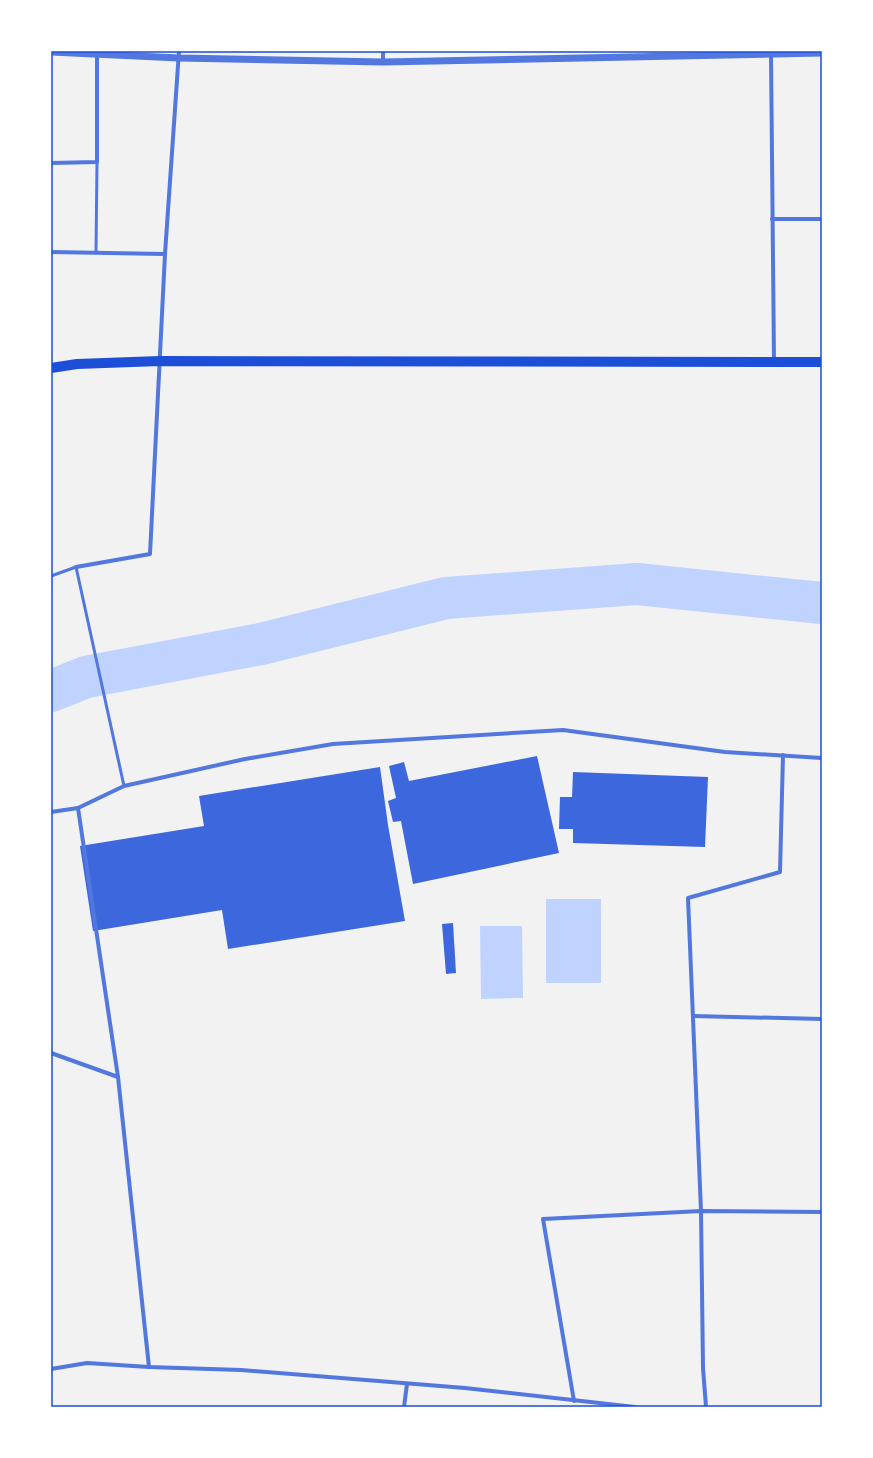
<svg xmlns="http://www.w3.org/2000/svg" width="873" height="1458" font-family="Bitter,serif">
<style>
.water{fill:#bfd3fe}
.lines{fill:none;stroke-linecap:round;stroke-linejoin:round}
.river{stroke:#bfd3fe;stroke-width:42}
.building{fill:#3d67dc}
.service{stroke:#5277de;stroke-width:3}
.minor{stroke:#5277de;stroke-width:4}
.tertiary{stroke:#5277de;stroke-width:7}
.primary{stroke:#1d4ed8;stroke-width:10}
.neatline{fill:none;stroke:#1d4ed8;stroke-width:1.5}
</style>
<rect width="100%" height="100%" fill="#f2f2f2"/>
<!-- water -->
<g class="water">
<rect x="546" y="899" width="55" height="84"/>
<polygon points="480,926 522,926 523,998 481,999"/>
</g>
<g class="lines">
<!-- river -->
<polyline class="river" points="51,691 86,677 261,644 446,598 637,584 822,603"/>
</g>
<!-- building -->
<g class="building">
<polygon points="537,756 559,853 413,884 401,821 393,822 388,801 396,798 389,766 404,762 409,781"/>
<polygon points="380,767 388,825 405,921 228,949 222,910 93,931 80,846 204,826 199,796"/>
<polygon points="573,772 708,777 705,847 573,843 573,829 559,829 560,797 572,797"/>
<polygon points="453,923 456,973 446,974 442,924"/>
</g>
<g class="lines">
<!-- service -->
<g class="service">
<polyline points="96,252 97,162"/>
<polyline points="51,576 76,567 124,786"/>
</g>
<!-- minor -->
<g class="minor">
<polyline points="383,51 383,62"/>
<polyline points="771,54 774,361"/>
<polyline points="51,163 97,162 97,53"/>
<polyline points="772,219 822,219"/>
<polyline points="51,252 165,254"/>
<polyline points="76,567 150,554 165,254 179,51"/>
<polyline points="78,808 118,1077 149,1367"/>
<polyline points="51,812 78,808 124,786 245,759 333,744 563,730 725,752 822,758"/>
<polyline points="693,1016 822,1019"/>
<polyline points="51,1053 118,1077"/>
<polyline points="51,1369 87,1363 149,1367 241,1370 465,1388 635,1407"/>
<polyline points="574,1401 543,1219 701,1211 822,1212"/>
<polyline points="404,1407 407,1384"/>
<polyline points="706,1407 703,1368 701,1211 688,898 780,872 783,755"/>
</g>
<!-- tertiary -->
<polyline class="tertiary" points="51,52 179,58 383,62 822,53"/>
<!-- primary -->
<polyline class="primary" points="51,368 77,364 160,361 822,362"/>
</g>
<!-- border -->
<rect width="873" height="1458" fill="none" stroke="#ffffff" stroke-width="104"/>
<rect x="52" y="52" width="769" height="1354" class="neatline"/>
</svg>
